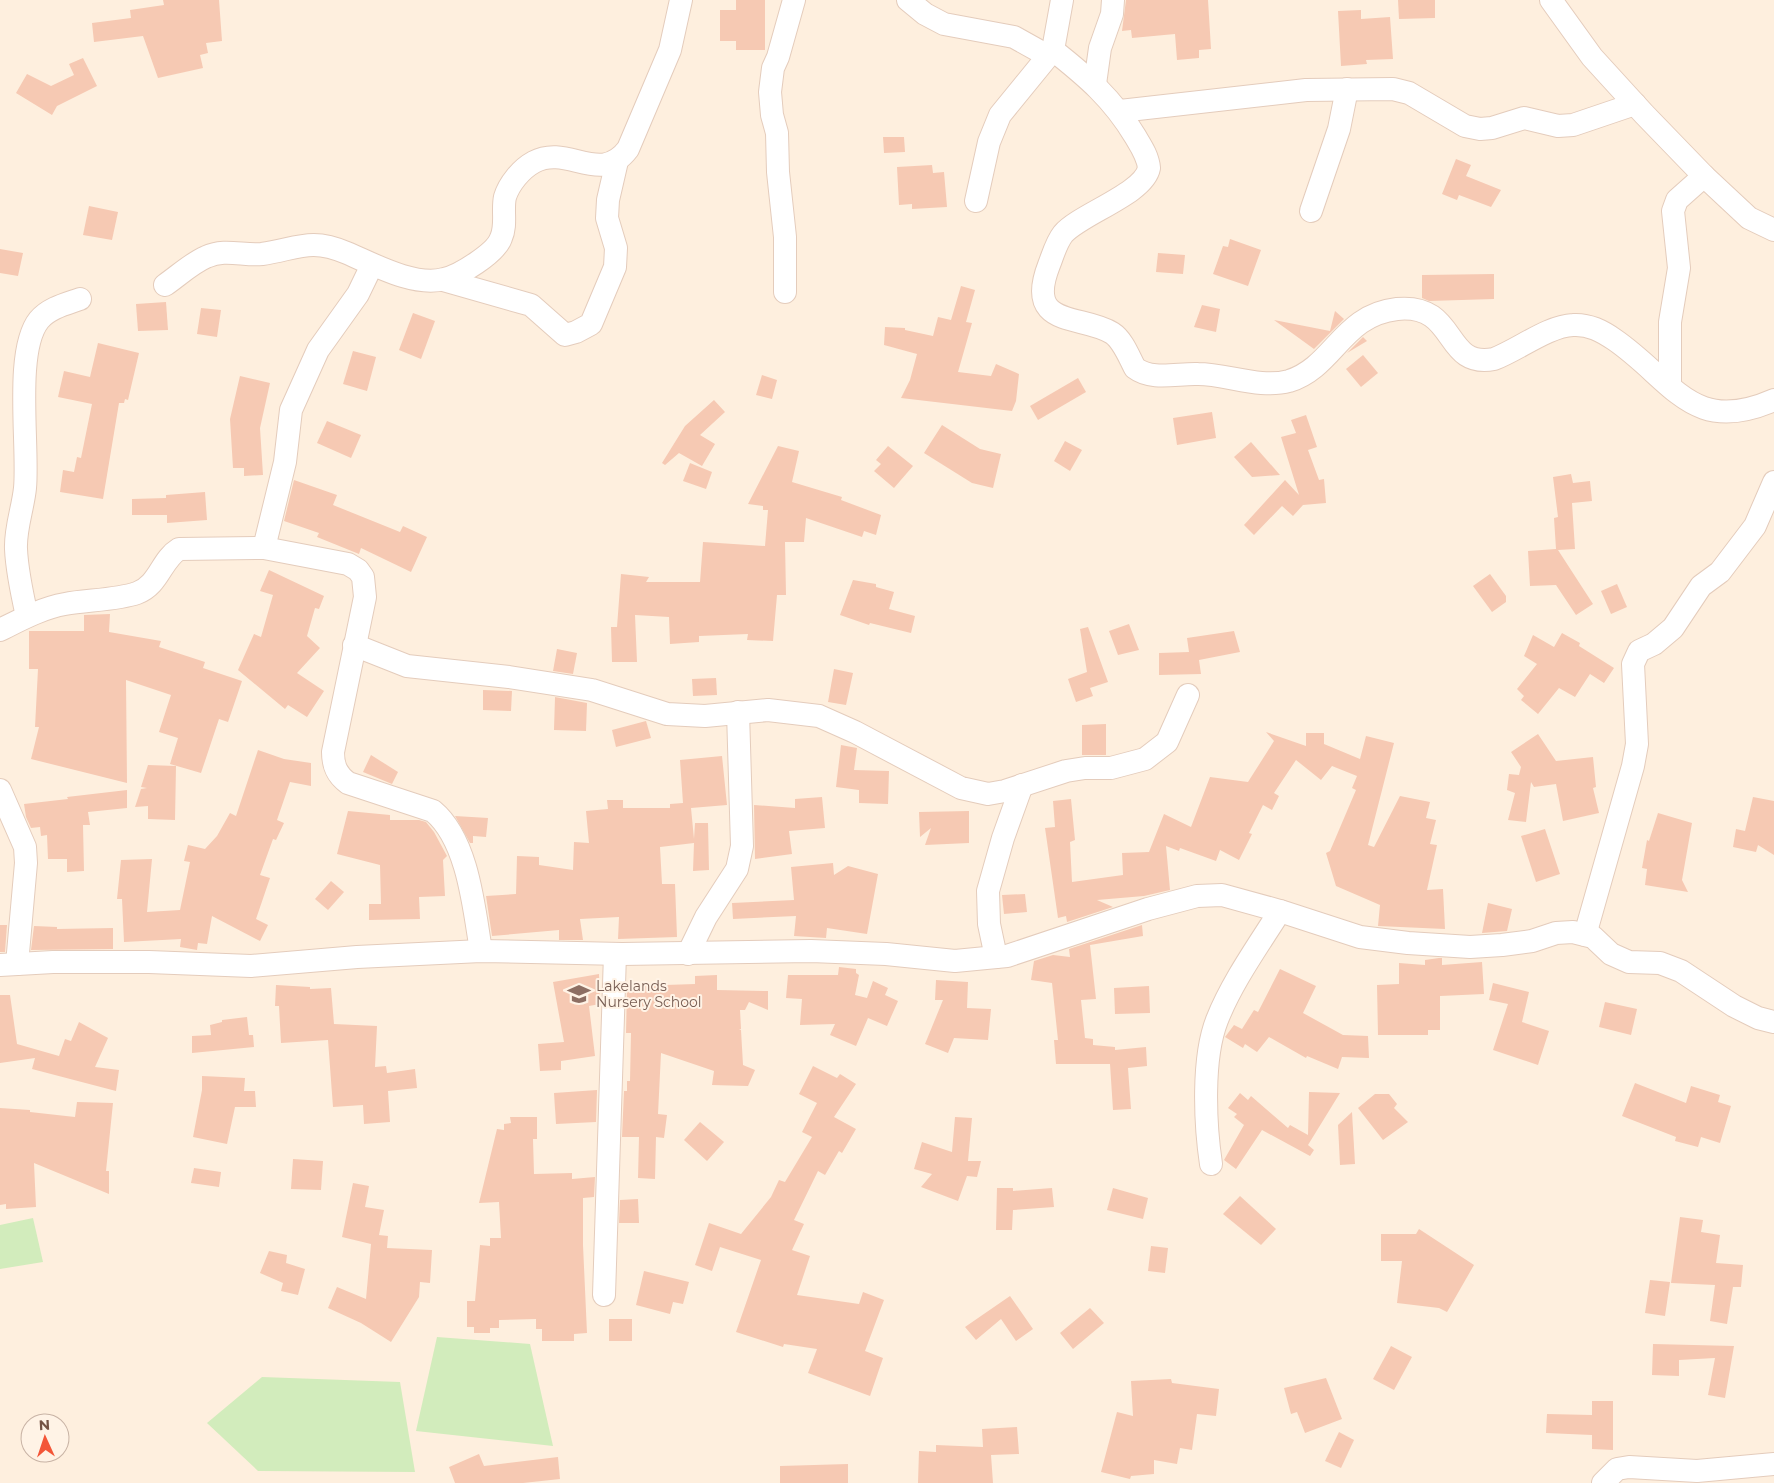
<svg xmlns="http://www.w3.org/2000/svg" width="1774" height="1483" font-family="Montserrat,sans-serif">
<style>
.green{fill:#d2ecbc}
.building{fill:#f6c9b3}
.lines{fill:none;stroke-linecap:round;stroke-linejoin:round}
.street-casing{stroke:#e4ccbc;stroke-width:24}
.street{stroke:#fff;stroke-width:22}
.labels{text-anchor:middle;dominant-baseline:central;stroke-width:4;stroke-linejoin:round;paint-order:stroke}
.education-label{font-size:14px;fill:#785e54;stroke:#fff3e6;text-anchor:start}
</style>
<rect width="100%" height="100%" fill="#feefde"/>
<!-- green -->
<g class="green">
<polygon points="33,1218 43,1262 0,1269 0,1225"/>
<polygon points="437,1337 530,1344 553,1446 416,1431"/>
<polygon points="262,1377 400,1382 415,1472 258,1471 207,1423"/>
</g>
<!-- building -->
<g class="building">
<polygon points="163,0 219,0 222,41 206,43 208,53 200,55 203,68 158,78 143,36 94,42 92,23 131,18 130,10 164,5"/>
<polygon points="736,0 765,0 765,50 736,50 736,41 720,41 720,10 736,10"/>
<polygon points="1126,0 1208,0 1211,49 1199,50 1199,58 1177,60 1175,34 1132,38 1131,30 1122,31"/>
<polygon points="1398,0 1435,0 1435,18 1399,19"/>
<polygon points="1361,10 1361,19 1390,17 1393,59 1366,60 1367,64 1341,66 1338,11"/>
<polygon points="83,58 97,86 57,106 52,115 16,93 27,74 51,86 74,75 69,64"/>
<polygon points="883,137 904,137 905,152 884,153"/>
<polygon points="1456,159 1471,165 1466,176 1501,190 1491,207 1459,195 1457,200 1442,194"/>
<polygon points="932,165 933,173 944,172 947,207 912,209 912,204 899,205 897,167"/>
<polygon points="89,206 118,212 112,240 83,235"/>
<polygon points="1230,239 1261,250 1248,286 1213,274 1223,246 1228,247"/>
<polygon points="0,249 23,253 18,276 0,273"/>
<polygon points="1158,253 1185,255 1183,274 1156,272"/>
<polygon points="1494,274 1494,299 1429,301 1422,298 1422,275"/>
<polygon points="961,286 975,290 966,322 972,323 958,372 991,376 996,364 1019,374 1016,401 1012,411 901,398 910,380 917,354 884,345 885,327 905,328 905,330 933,336 938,317 951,320"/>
<polygon points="166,302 168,330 138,331 136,304"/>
<polygon points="1202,305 1220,309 1216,332 1194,327"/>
<polygon points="201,308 221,310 217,337 197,334"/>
<polygon points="1335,311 1344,319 1314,349 1274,320 1330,331"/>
<polygon points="413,313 435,321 421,359 399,350"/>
<polygon points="1363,337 1367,341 1347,353"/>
<polygon points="98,343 139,353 128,400 125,399 124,403 119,403 103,499 60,492 63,470 74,472 77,457 81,458 92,404 58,397 64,371 90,377"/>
<polygon points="353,351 376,357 367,391 343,384"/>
<polygon points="1363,355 1378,373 1361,387 1346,369"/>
<polygon points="762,375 777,380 772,399 756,395"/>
<polygon points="240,376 270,383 260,428 263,475 244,476 244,468 233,468 230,419"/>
<polygon points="1078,378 1086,392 1038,420 1030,406"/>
<polygon points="714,400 725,412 700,435 715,444 702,466 679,453 665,465 662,463 685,426"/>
<polygon points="1212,412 1216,438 1177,445 1173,418"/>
<polygon points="1306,415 1317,447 1308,450 1319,480 1324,479 1326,503 1303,505 1293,516 1282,506 1254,535 1244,525 1285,480 1299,495 1281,437 1296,433 1291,420"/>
<polygon points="327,421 361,435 351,458 317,443"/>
<polygon points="942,425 980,449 1001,454 993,488 972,483 924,453"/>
<polygon points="1065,441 1082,450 1070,471 1054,461"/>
<polygon points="1251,442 1280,475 1252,477 1234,457"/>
<polygon points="778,446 799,451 792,482 842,497 841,500 881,515 876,535 864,531 862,537 806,518 804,542 785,542 786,595 777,595 773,641 747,640 748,634 699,636 699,642 670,644 669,617 635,615 637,662 612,662 611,627 617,627 621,574 649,577 646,582 700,582 703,542 765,546 768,510 763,510 763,506 748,504"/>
<polygon points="888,446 913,466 894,488 874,471 881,464 876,460"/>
<polygon points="690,463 712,472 706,489 683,481"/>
<polygon points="1571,474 1573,483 1590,481 1592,501 1572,503 1575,549 1558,550 1593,604 1576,615 1556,585 1530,586 1528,551 1556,549 1554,518 1558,517 1553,477"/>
<polygon points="294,480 337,495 333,505 400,532 403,526 427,537 411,572 361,548 359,554 317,537 319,533 284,521"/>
<polygon points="205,492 207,520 167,523 167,515 132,515 132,499 166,498 166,495"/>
<polygon points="269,570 324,596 319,609 315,608 307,636 320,648 297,673 324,691 307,717 288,705 285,709 238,670 254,634 261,637 273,595 260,591"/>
<polygon points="1490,574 1506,596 1506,602 1492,612 1473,586"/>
<polygon points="853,580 876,584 876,587 894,592 889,609 915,616 911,633 870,623 869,625 840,615"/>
<polygon points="1617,584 1627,607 1611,614 1601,591"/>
<polygon points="110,614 109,632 161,641 159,647 205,662 203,668 242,681 228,722 219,719 201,773 170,764 178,738 159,732 171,695 126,680 127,783 31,759 39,727 35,727 38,669 29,669 29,631 84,631 84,615"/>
<polygon points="1129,624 1139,650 1118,655 1109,631"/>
<polygon points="1088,627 1108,682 1090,688 1093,696 1076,702 1068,679 1087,672 1080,629"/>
<polygon points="1234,631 1240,652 1199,660 1201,674 1159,675 1159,653 1189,652 1187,638"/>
<polygon points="1562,633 1580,643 1579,646 1614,668 1604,683 1590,674 1575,697 1559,688 1538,714 1521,700 1524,696 1517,689 1537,664 1524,656 1533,635 1554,647"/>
<polygon points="557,649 577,653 573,674 553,671"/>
<polygon points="834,669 853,673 846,705 828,702"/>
<polygon points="716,678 717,695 693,696 692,679"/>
<polygon points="483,690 512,691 511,711 483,710"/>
<polygon points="555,697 587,703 586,731 554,730"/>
<polygon points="646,721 651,738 616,747 612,730"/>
<polygon points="1106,724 1106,755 1082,755 1082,725"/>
<polygon points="1266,732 1306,746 1306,733 1324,733 1324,744 1360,759 1366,736 1394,743 1368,845 1374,847 1400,796 1430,802 1426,818 1436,820 1430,844 1437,845 1427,890 1443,889 1445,929 1378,926 1380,905 1336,886 1326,853 1330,851 1356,790 1352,788 1357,776 1332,766 1321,780 1296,760 1274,793 1279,796 1272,810 1263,805 1249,833 1252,834 1239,860 1220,850 1216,861 1180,848 1179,851 1166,846 1170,890 1144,896 1097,900 1113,907 1067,922 1066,916 1058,918 1045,828 1055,827 1053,801 1071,799 1075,840 1070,842 1072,882 1123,875 1122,853 1149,852 1164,814 1191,827 1210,777 1248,782 1274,741"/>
<polygon points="1538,734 1556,761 1593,757 1596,787 1593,788 1599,813 1563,821 1556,784 1534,787 1531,782 1526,822 1508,820 1515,793 1507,790 1509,774 1519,775 1521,767 1511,752"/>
<polygon points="841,745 857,748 854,770 889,771 888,804 859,803 859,790 836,787"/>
<polygon points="258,750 284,759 311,763 311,786 290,782 277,820 284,823 276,840 273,839 260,875 270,878 256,919 268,925 260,941 212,916 207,944 198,943 197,950 180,947 181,939 124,942 122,899 117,899 121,860 152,859 147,912 180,910 190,862 184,861 188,845 205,849 217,836 230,813 236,816"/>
<polygon points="371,755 398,772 392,784 363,772"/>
<polygon points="722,756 727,805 691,808 694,839 695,823 708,823 709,870 693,871 694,843 660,847 662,884 675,884 677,937 618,939 619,917 580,919 583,940 559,940 559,930 492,936 486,896 516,894 517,856 539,857 539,865 573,870 574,842 589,843 586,811 608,809 607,800 623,800 623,808 670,808 670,804 683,803 680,760"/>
<polygon points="148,765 176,766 175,820 148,819 148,806 135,807 141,789 147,788 141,787"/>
<polygon points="127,790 127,808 88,812 90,825 83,825 84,871 67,872 67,859 48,859 47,835 41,836 40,827 31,828 26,817 24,804 68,799 67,797"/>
<polygon points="822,797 825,828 789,831 792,854 755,859 754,805 795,808 795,799"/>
<polygon points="1753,797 1774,801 1774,855 1758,845 1756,852 1733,847 1736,829 1745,831"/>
<polygon points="348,811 390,815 390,820 419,820 426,822 434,832 447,856 443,860 445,896 419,897 420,919 369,920 369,904 381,904 380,865 337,854"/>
<polygon points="969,811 969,843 925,845 931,828 920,837 919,812"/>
<polygon points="1658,813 1692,823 1682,880 1688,892 1645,885 1647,869 1642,868 1647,840 1649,841"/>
<polygon points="455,816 488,818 486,837 473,836 473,843 470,843"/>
<polygon points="1545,829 1560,874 1536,882 1521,836"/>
<polygon points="833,863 834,875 848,866 878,874 867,934 827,928 826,938 794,936 796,916 733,919 732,903 794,900 791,867"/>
<polygon points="331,881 344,892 328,910 315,899"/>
<polygon points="1025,894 1027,912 1004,914 1002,895"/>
<polygon points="1488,903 1512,909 1507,931 1482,933"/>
<polygon points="0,925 7,925 5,952 0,952"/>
<polygon points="1142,925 1143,936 1090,945 1096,999 1081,1000 1085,1038 1093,1039 1093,1045 1115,1047 1115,1050 1146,1047 1147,1066 1128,1068 1131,1109 1113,1110 1110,1064 1056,1064 1054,1040 1058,1040 1052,983 1031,980 1034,961 1053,955 1070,957 1069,949"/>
<polygon points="34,926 57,927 57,929 113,928 113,949 31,950"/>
<polygon points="1439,958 1442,958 1442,965 1482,962 1484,994 1440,996 1440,1030 1428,1030 1428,1035 1378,1035 1377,985 1399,984 1399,963 1425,965 1425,960"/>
<polygon points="839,967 856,969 856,973 859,975 855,995 867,998 873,981 888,988 885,995 898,1001 887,1026 868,1018 856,1046 830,1035 835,1024 800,1025 802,999 786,998 788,975 838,975"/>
<polygon points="1280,969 1316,986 1303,1013 1343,1035 1368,1036 1369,1058 1342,1057 1338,1069 1307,1056 1306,1058 1269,1037 1257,1052 1245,1044 1243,1048 1225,1037 1234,1025 1242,1029 1254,1010 1258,1012"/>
<polygon points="599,974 600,1004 589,1006 595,1056 561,1061 561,1070 540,1071 538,1044 564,1042 553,982"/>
<polygon points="717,975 717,990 768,991 768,1010 749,1002 745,1010 740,1010 741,1029 739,1029 741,1030 743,1065 755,1070 748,1086 712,1085 714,1071 661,1053 658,1114 667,1115 664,1138 656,1137 655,1179 638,1178 639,1137 622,1137 624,1091 627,1091 627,1081 630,1081 631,1033 626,1033 627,988 636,988 636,986 695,984 695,976"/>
<polygon points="936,980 968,982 967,1008 991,1009 988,1040 954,1038 948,1053 925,1044 943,1000 935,1000"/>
<polygon points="1493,983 1529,992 1522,1022 1549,1031 1538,1065 1493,1050 1508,1004 1489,1000"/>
<polygon points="276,985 310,987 310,989 331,988 334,1024 377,1026 375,1067 386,1066 387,1073 415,1069 417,1088 388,1091 390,1122 364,1124 363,1105 333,1107 328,1040 281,1043 279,1006 275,1006"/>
<polygon points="1149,986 1150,1013 1115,1014 1114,988"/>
<polygon points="0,995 10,995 17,1044 59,1056 65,1039 71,1041 79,1022 108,1038 95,1067 119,1070 116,1091 32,1069 35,1058 0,1063"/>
<polygon points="1605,1002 1637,1009 1631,1035 1599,1027"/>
<polygon points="247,1017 249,1035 253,1035 254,1047 192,1053 192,1036 211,1035 210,1025 222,1022 222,1020"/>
<polygon points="813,1066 837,1078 840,1074 856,1084 834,1117 856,1129 842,1153 839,1151 825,1175 818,1171 794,1220 804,1224 792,1250 810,1256 797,1295 859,1304 863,1292 884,1300 865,1351 883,1358 870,1396 808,1373 817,1349 784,1344 783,1347 736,1332 761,1260 720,1247 712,1271 695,1265 709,1223 741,1234 771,1197 779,1180 785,1182 812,1137 802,1132 817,1103 799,1094"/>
<polygon points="202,1076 245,1078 244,1091 255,1091 256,1107 235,1107 227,1144 193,1137 202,1090"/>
<polygon points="1635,1083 1686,1103 1691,1086 1720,1095 1718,1102 1731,1106 1720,1143 1701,1137 1698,1147 1675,1141 1676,1137 1622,1116"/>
<polygon points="597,1090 596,1122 556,1124 554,1093"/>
<polygon points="1309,1092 1340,1093 1308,1145 1314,1150 1310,1156 1262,1130 1236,1169 1224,1160 1244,1125 1234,1117 1237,1114 1228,1108 1240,1093 1248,1100 1251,1096 1288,1128 1290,1125 1308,1135"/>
<polygon points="1375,1094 1389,1094 1397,1104 1394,1108 1408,1122 1383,1140 1358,1108"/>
<polygon points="77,1102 113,1103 106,1171 109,1171 109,1194 34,1163 36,1207 6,1209 6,1204 0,1205 0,1108 30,1110 30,1112 75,1117"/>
<polygon points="1352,1112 1355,1164 1340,1165 1338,1125"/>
<polygon points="510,1117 537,1117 537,1139 533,1139 534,1174 572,1173 572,1179 595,1177 594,1197 583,1198 583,1245 587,1333 574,1334 574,1341 542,1341 542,1329 536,1329 536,1319 499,1320 499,1328 490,1328 490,1333 474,1333 474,1327 467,1327 467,1301 475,1301 480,1245 490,1246 490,1238 501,1238 499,1202 479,1203 497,1129 504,1130 504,1124 511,1123"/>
<polygon points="955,1117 972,1118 968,1161 981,1161 977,1177 967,1176 958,1201 921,1187 932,1174 914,1169 922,1142 952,1152"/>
<polygon points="700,1122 724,1142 707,1161 684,1140"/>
<polygon points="293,1159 323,1161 321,1190 291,1189"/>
<polygon points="194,1168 221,1172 219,1187 191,1183"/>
<polygon points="353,1183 369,1186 365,1207 384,1210 379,1235 388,1236 387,1248 432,1250 430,1283 420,1282 419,1297 391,1342 361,1323 328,1308 337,1287 366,1299 371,1244 342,1237"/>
<polygon points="997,1188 1013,1188 1013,1191 1052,1188 1054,1207 1013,1210 1012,1230 996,1230"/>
<polygon points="1113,1188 1148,1198 1143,1219 1107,1210"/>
<polygon points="1240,1196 1276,1229 1261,1245 1223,1214"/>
<polygon points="638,1199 639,1223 619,1223 620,1200"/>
<polygon points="1680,1217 1703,1220 1701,1232 1720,1235 1716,1263 1743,1265 1741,1287 1733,1287 1727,1324 1710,1321 1715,1285 1671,1283"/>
<polygon points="1419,1229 1474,1265 1447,1312 1439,1308 1397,1303 1402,1261 1381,1261 1381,1234 1416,1234"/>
<polygon points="1151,1246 1168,1248 1165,1273 1148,1271"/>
<polygon points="269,1251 287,1255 286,1263 305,1269 298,1295 281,1291 283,1283 260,1273"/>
<polygon points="644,1271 689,1282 683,1304 673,1302 670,1314 636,1305"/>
<polygon points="1650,1280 1670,1282 1665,1316 1645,1313"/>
<polygon points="1010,1296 1033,1329 1016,1341 1001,1319 976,1340 965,1327"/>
<polygon points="1090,1308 1104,1323 1073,1349 1060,1333"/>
<rect x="609" y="1319" width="23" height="22"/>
<polygon points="1653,1344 1734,1346 1725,1398 1708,1395 1715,1358 1679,1360 1679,1376 1652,1375"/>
<polygon points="1391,1346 1412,1357 1394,1390 1373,1379"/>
<polygon points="1326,1378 1342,1419 1305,1433 1297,1412 1291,1414 1284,1388"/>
<polygon points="1171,1379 1172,1383 1219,1389 1216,1416 1197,1414 1192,1450 1180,1448 1177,1464 1154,1460 1154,1474 1131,1476 1130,1479 1101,1472 1117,1412 1133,1416 1131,1381"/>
<polygon points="1592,1401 1613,1401 1613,1450 1592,1449 1592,1435 1546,1433 1547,1414 1592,1415"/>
<polygon points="1017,1427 1019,1454 991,1455 993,1483 918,1483 919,1451 936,1452 936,1445 983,1447 982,1429"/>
<polygon points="1339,1432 1354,1440 1341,1468 1325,1461"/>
<polygon points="479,1454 484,1466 558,1457 560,1479 523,1483 455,1483 449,1467"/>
<polygon points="848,1464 848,1483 780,1483 780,1466"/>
</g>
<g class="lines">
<defs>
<g id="street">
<polyline points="908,0 925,14 944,24 1014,37 1048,56"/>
<polyline points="1551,0 1592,57 1644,114 1704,176 1749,218 1774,230"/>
<path d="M 1053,50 C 1087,77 1112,98 1135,136 C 1141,146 1148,156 1149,168 C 1144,194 1080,214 1063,234 C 1056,243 1053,255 1049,265 C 1024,329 1082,314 1112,333 C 1123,340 1129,357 1135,368 C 1152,381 1178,373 1198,374 C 1227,374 1260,389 1289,381 C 1334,367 1342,315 1397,309 C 1459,303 1442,369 1494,359 C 1518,350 1548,326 1573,325 C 1589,324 1602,331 1615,340 C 1674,381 1692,436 1774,400"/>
<polyline points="1095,84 1100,48 1112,14 1113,0"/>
<polyline points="1120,111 1306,90 1393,89 1409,93 1465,126 1480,129 1492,128 1524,118 1558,126 1573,125 1635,104"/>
<polyline points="976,201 989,142 1000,115 1053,50 1062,0"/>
<polyline points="1311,211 1339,129 1347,89"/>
<polyline points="443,280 531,305 565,335 576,332 591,324 615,267 616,248 607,218 608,200 617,161"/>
<path d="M 165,285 C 178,276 192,263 206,257 C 225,248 243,256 262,254 C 297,249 310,237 347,253 C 373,264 414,287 444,279 C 459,276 496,253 501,238 C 507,225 502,210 505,197 C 509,184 521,169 534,162 C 568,144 600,186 628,149 L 670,50 L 681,0"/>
<polyline points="785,292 785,237 778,172 777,133 772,115 770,92 773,68 778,57 794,0"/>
<polyline points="1670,386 1670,322 1679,268 1673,211 1677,200 1704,176"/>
<polyline points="264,548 285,462 291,410 318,350 358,294 372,265"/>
<path d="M 27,616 C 22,594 17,571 16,549 C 15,529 23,508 25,488 C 29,447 14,351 39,320 C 49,308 66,304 80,299"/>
<path d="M 0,630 C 20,620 42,608 65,604 C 86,600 117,600 137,593 C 159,585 161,560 179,549 L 264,548 L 348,564 L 358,570 L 363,577 L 365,597 L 333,752 C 333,766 337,775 348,783 L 433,811 C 468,840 474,908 481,951"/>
<polyline points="354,645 407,666 509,677 592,690 667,714 705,716 768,710 819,716 855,732 961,788 988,794 1005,791 1066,771 1085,768 1111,768 1145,759 1167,742 1188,695"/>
<polyline points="0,790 25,847 26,863 17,964"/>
<polyline points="1585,935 1633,766 1637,744 1633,664 1639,651 1654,644 1673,628 1701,586 1720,572 1755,526 1774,482"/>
<polyline points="688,954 706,917 737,869 742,846 738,712"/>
<polyline points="996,957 989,924 988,891 1003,838 1022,785"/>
<polyline points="0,965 53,962 149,962 251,966 357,957 481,951 622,954 811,951 886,954 955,961 1007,956 1148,909 1197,896 1222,895 1280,911 1360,937 1408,943 1470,947 1502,945 1532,941 1556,933 1573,932 1593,937 1611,954 1629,962 1660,963 1681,971 1734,1006 1758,1018 1774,1022"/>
<path d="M 1211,1164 C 1205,1124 1202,1058 1217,1020 C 1232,982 1258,946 1280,911"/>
<polyline points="604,1295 615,954"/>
<polyline points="1603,1483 1617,1469 1629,1467 1697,1471 1774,1464"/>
</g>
</defs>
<!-- street casing -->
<use href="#street" class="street-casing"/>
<!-- street -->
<use href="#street" class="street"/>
</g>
<!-- icons -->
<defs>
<symbol id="school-bare" viewBox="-9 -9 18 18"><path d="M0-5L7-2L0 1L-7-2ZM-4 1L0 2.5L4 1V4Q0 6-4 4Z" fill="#8d6e63" stroke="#fff3e6" stroke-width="2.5" paint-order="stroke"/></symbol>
</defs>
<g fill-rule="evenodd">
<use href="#school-bare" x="563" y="978" width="32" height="32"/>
</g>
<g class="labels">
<!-- education labels -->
<g class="education-label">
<text x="596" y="986">Lakelands<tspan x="596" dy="16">Nursery School</tspan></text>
</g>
</g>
<!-- north arrow -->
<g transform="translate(45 1438) rotate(357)"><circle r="24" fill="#fff3e6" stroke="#c8b3a5"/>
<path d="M0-4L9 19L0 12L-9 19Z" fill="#f35638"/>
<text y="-8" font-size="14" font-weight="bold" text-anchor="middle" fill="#755344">N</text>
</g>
</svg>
